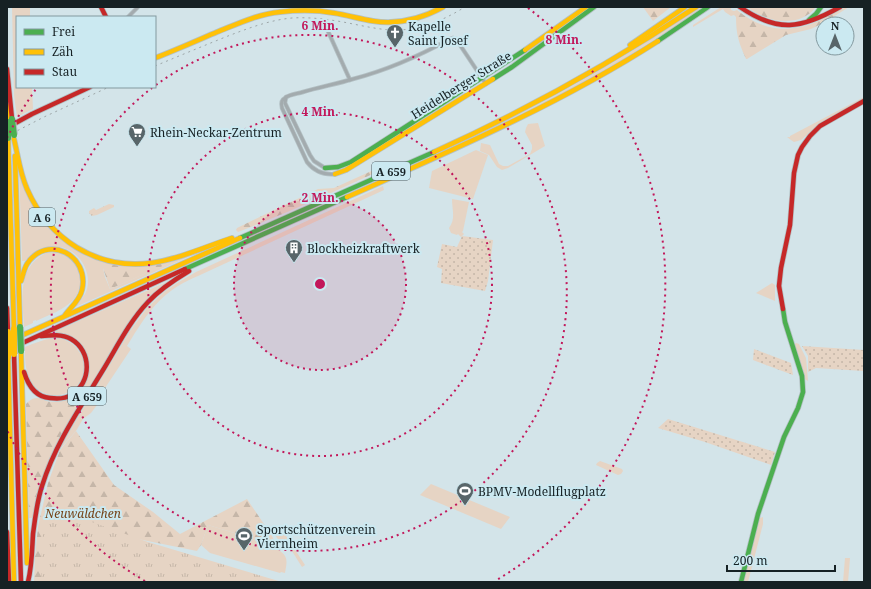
<svg xmlns="http://www.w3.org/2000/svg" width="871" height="589" font-family="'Noto Serif',serif">
<style>
.grass{fill:#e6d4c4}
.forest{fill:url(#forest-firs)}
.park{fill:url(#park-tufts)}
.garden{fill:url(#garden-dots)}
.lines{fill:none;stroke-linecap:round;stroke-linejoin:round}
.street-casing{stroke:#b3c0c4;stroke-width:4.5}
.fast-casing{stroke:#b3c0c4;stroke-width:6}
.slow-casing{stroke:#b3c0c4;stroke-width:6}
.jam-casing{stroke:#b3c0c4;stroke-width:6}
.street{stroke:#a3abae;stroke-width:3}
.fast{stroke:#4caf50;stroke-width:4.5}
.slow{stroke:#ffc107;stroke-width:4.5}
.jam{stroke:#c62828;stroke-width:4.5}
.rail{stroke:#9da6a8;stroke-width:1;stroke-dasharray:2 4;stroke-linecap:butt}
.fast-bridge-casing{stroke:#b3c0c4;stroke-width:8;stroke-linecap:butt}
.slow-bridge-casing{stroke:#b3c0c4;stroke-width:8;stroke-linecap:butt}
.fast-bridge{stroke:#4caf50;stroke-width:6}
.slow-bridge{stroke:#ffc107;stroke-width:6}
.ring{fill:none;stroke:#c2185b;stroke-width:2;stroke-dasharray:2 4}
.labels{text-anchor:middle;dominant-baseline:central;stroke-width:4;stroke-linejoin:round;paint-order:stroke}
.shield{fill:#cbe9f1;stroke:#4c5d62;stroke-width:1}
.shield-label{font-size:11px;font-weight:bold;fill:#162124}
.poi-label{font-size:12px;fill:#162124;stroke:#cbe9f1;text-anchor:start}
.street-label{font-size:12px;fill:#162124;stroke:#cbe9f1}
.park-label{font-size:12px;font-style:italic;fill:#754317;stroke:#cbe9f1}
.centre{fill:#c2185b;stroke:#cbe9f1;stroke-width:2}
.ring-label{font-size:12px;text-anchor:middle;font-weight:bold;fill:#c2185b;stroke:#cbe9f1;stroke-width:4;stroke-linejoin:round;paint-order:stroke}
</style>
<defs>
<pattern id="forest-firs" width="22" height="20" patternUnits="userSpaceOnUse"><rect width="22" height="20" fill="#e6d4c4"/><path d="M5 1l3.5 6h-7zM16 11l3.5 6h-7z" fill="#c5b6a8"/></pattern>
<pattern id="park-tufts" width="24" height="20" patternUnits="userSpaceOnUse"><rect width="24" height="20" fill="#e6d4c4"/><path d="M3 7l-1-3M5 7V3M7 7l1-3M15 17l-1-3M17 17v-4M19 17l1-3" fill="none" stroke="#c5b6a8"/></pattern>
<pattern id="garden-dots" width="8" height="8" patternUnits="userSpaceOnUse"><rect width="8" height="8" fill="#e6d4c4"/><path d="M2 2h.1M6 6h.1" fill="none" stroke="#c5b6a8" stroke-width="1.8" stroke-linecap="round"/></pattern>
</defs>
<rect width="100%" height="100%" fill="#d3e4e9"/>
<!-- grass -->
<g class="grass">
<polygon points="12,7 30,7 30,17 17,17 17,87 32,87 33,109 17,117 14,95"/>
<path d="M 700,7 L 704,7 L 669,30 L 622,60 L 558,96 L 484,133 L 388,175 C 434,154 481,134 526,111 C 586,80 644,45 700,7 Z"/>
<polygon points="864,97 864,99 822,122 801,140 794,142 791,140 787,137 790,137 790,136"/>
<polygon points="538,123 545,146 508,168 502,170 497,167 489,155 480,151 481,143 490,145 499,164 503,166 508,166 530,154 532,149 532,145 525,132 526,128 528,124"/>
<polygon points="476,150 488,155 473,199 429,188 432,171"/>
<path d="M 19,168 L 47,226 L 89,257 L 147,265 C 132,267 117,267 103,268 L 105,277 L 110,289 L 173,261 L 202,251 L 73,308 C 77,304 82,299 85,294 C 95,275 79,248 58,247 C 54,246 50,248 46,249 C 37,251 31,253 25,261 L 22,261 Z"/>
<path d="M 383,186 L 384,190 L 198,276 C 191,279 184,282 178,286 C 155,300 141,323 127,346 L 131,349 L 103,391 L 103,397 L 91,413 L 83,419 L 76,431 L 60,449 L 68,434 L 130,331 L 147,308 L 164,292 L 177,283 L 196,272 Z"/>
<path d="M 452,199 L 469,202 L 463,231 L 462,232 L 464,234 L 461,237 L 458,234 L 457,235 L 451,233 L 449,228 C 456,219 452,210 452,199 Z"/>
<path d="M 46,253 C 74,248 91,277 74,299 C 64,310 49,315 36,321 L 36,320 L 33,321 L 33,323 L 24,327 C 23,300 16,268 46,253 Z"/>
<path d="M 171,280 L 151,296 L 87,394 L 87,389 L 85,385 C 92,370 90,363 84,348 L 54,332 Z"/>
<polygon points="772,283 775,285 775,301 756,293"/>
<path d="M 55,338 C 66,339 74,343 80,353 C 83,357 84,362 84,367 C 84,397 44,406 30,380 C 25,370 25,358 25,347 C 35,343 44,339 55,338 Z"/>
<polygon points="796,343 799,344 806,358 808,381 803,378 800,362 794,344"/>
<polygon points="600,461 622,469 623,471 621,474 618,475 596,465 597,463"/>
<polygon points="431,484 510,517 501,529 420,495"/>
<polygon points="763,517 763,524 748,582 742,582 758,521 760,518"/>
<path d="M 208,525 L 277,546 L 277,549 C 289,556 287,561 285,573 L 281,572 L 280,573 L 210,553 L 201,545 Z"/>
<polygon points="282,530 305,565 302,567 285,540 280,542 275,535"/>
<polygon points="845,558 850,558 848,582 843,582"/>
</g>
<!-- forest -->
<g class="forest">
<polygon points="643,7 671,7 653,21"/>
<path d="M 721,7 L 731,7 L 731,10 L 734,11 L 737,10 C 764,33 795,34 827,17 C 834,14 841,7 849,7 L 825,22 L 811,29 L 786,35 L 747,59 L 746,59 C 739,43 736,35 736,17 L 734,15 L 731,16 L 725,12 L 723,9 L 693,27 L 693,25 Z"/>
<path d="M 747,7 L 816,7 C 799,29 767,22 747,7 Z"/>
<path d="M 389,163 L 391,165 L 390,166 C 340,189 290,212 238,232 L 236,230 L 237,228 L 318,189 L 334,188 Z"/>
<polygon points="174,261 110,289 103,268 106,264 123,266 134,267"/>
<path d="M 85,385 L 87,389 L 87,394 L 55,447 L 34,518 L 29,518 L 26,404 C 29,401 32,398 37,398 C 40,398 43,400 46,401 C 62,405 76,398 85,385 Z"/>
<polygon points="76,431 114,485 153,512 180,534 247,499 272,536 277,546 208,525 201,545 197,551 118,535 128,582 34,582 35,557 38,527 48,483 60,450"/>
</g>
<!-- park -->
<g class="park">
<polygon points="109,204 114,205 114,207 97,215 92,216 89,213 89,211 94,208 96,210"/>
<polygon points="47,506 148,542 282,582 41,582 42,542"/>
</g>
<!-- garden -->
<g class="garden">
<polygon points="462,236 493,240 488,281 485,291 441,283 442,269 437,267 442,244 457,247"/>
<polygon points="802,346 864,350 864,371 816,368 808,372 808,356"/>
<polygon points="754,349 791,363 793,375 753,360"/>
<polygon points="668,419 775,452 771,465 705,442 658,428"/>
</g>
<g class="lines">
<defs>
<g id="street">
<polyline points="128,17 138,7"/>
<polyline points="327,29 350,80"/>
<polyline points="286,97 285,103 310,155 314,161 325,168"/>
<path d="M 335,174 C 324,175 314,171 307,162 L 282,108 C 281,104 281,100 285,98 C 290,94 297,94 303,92 C 319,87 337,84 353,79 C 388,70 419,56 450,39 L 453,38 L 456,39 L 486,84"/>
</g>
<g id="fast">
<polyline points="809,20 816,14 821,7"/>
<polyline points="658,41 708,7"/>
<polyline points="493,79 512,67 594,7"/>
<polyline points="325,168 338,167 351,162 525,50"/>
<polyline points="240,238 434,152"/>
<polyline points="185,269 347,197"/>
<polyline points="741,582 758,514 784,437 798,408 803,392 802,376 785,322 783,309"/>
</g>
<g id="slow">
<polyline points="630,45 685,7"/>
<polyline points="525,50 586,7"/>
<path d="M 155,58 C 176,50 196,41 217,32 C 237,24 258,14 280,12 C 298,10 317,10 334,13 C 347,15 360,19 373,21 C 398,25 421,19 443,7"/>
<polyline points="7,106 8,122"/>
<polyline points="8,138 14,329"/>
<path d="M 14,139 C 18,156 20,173 27,189 C 49,239 96,270 151,263 C 179,259 205,247 232,238"/>
<path d="M 434,152 C 525,111 613,62 696,7"/>
<polyline points="15,156 20,327"/>
<polyline points="335,174 346,170 493,79"/>
<path d="M 347,197 C 453,150 560,104 658,41"/>
<path d="M 21,281 C 23,275 24,269 27,264 C 47,233 90,255 82,290 C 80,300 71,307 65,315"/>
<polyline points="16,338 240,238"/>
<polyline points="21,351 27,563"/>
<polyline points="8,357 14,582"/>
</g>
<g id="jam">
<polyline points="101,7 106,17"/>
<path d="M 740,7 C 778,33 801,29 840,7"/>
<polyline points="7,69 12,119"/>
<polyline points="10,126 32,114 90,87"/>
<polyline points="7,308 8,332"/>
<polyline points="783,309 779,286 781,268 790,225 794,173 798,155 802,147 810,136 820,126 864,101"/>
<polyline points="18,345 185,269"/>
<polyline points="14,354 21,582"/>
<path d="M 24,372 C 28,385 36,397 50,398 C 58,399 65,399 71,395 C 92,383 92,351 71,339 C 62,334 51,335 41,336"/>
<polyline points="7,532 9,582"/>
<path d="M 28,582 C 32,566 32,550 33,534 C 35,518 37,501 42,486 C 55,444 80,408 103,370 C 117,347 129,322 148,302 C 160,289 174,280 189,271"/>
</g>
</defs>
<!-- street casing -->
<use href="#street" class="street-casing"/>
<!-- fast casing -->
<use href="#fast" class="fast-casing"/>
<!-- slow casing -->
<use href="#slow" class="slow-casing"/>
<!-- jam casing -->
<use href="#jam" class="jam-casing"/>
<!-- street -->
<use href="#street" class="street"/>
<!-- fast -->
<use href="#fast" class="fast"/>
<!-- slow -->
<use href="#slow" class="slow"/>
<!-- jam -->
<use href="#jam" class="jam"/>
<!-- rail -->
<g class="rail">
<path d="M 155,66 C 179,56 203,46 228,36 C 249,28 270,20 292,18 C 309,17 326,19 343,22 C 359,25 375,29 391,30 C 419,31 442,21 465,7"/>
<polyline points="7,136 44,117 109,87"/>
</g>
<defs>
<g id="fast-bridge">
<polyline points="12,119 14,135"/>
<polyline points="8,122 8,138"/>
<polyline points="20,327 21,351"/>
</g>
<g id="slow-bridge">
<polyline points="14,329 14,354"/>
<polyline points="8,332 8,357"/>
</g>
</defs>
<!-- fast-bridge casing -->
<use href="#fast-bridge" class="fast-bridge-casing"/>
<!-- slow-bridge casing -->
<use href="#slow-bridge" class="slow-bridge-casing"/>
<!-- fast-bridge -->
<use href="#fast-bridge" class="fast-bridge"/>
<!-- slow-bridge -->
<use href="#slow-bridge" class="slow-bridge"/>
</g>
<!-- distance rings -->
<circle cx="320" cy="284" r="86" fill="#c2185b" fill-opacity=".12"/>
<g class="ring">
<circle cx="320" cy="284" r="86"/>
<circle cx="320" cy="284" r="172"/>
<path d="M156 85A258 258 0 1 1 152 88"/>
<path d="M145 581A345 345 0 0 1 7 430M7 138A345 345 0 0 1 36 89M528 8A345 345 0 0 1 495 581"/>
</g>
<!-- icons -->
<defs>
<symbol id="church-pin" viewBox="-11 -11 22 30"><path d="M0 17L-7.5 6A9.5 9.5 0 1 1 7.5 6Z" fill="#586569" stroke="#cbe9f1"/><path d="M-1.2-6h2.4v3.5h3.3v2.4h-3.3V6h-2.4V-.1h-3.3v-2.4h3.3Z" fill="#fff"/></symbol>
<symbol id="supermarket-pin" viewBox="-11 -11 22 30"><path d="M0 17L-7.5 6A9.5 9.5 0 1 1 7.5 6Z" fill="#586569" stroke="#cbe9f1"/><path d="M-6-5.5h2.5l.6 2H6L4.5 2H-2.5L-4.4-4H-6ZM-1.5 3.2a1.3 1.3 0 1 0 .1 0ZM3 3.2a1.3 1.3 0 1 0 .1 0Z" fill="#fff"/></symbol>
<symbol id="building-pin" viewBox="-11 -11 22 30"><path d="M0 17L-7.5 6A9.5 9.5 0 1 1 7.5 6Z" fill="#586569" stroke="#cbe9f1"/><path d="M-4-6H4V6H1V3H-1V6H-4ZM-2.5-4.3h1.7v1.8h-1.7ZM.8-4.3h1.7v1.8H.8ZM-2.5-1h1.7V.8h-1.7ZM.8-1h1.7V.8H.8Z" fill="#fff"/></symbol>
<symbol id="stadium-pin" viewBox="-11 -11 22 30"><path d="M0 17L-7.5 6A9.5 9.5 0 1 1 7.5 6Z" fill="#586569" stroke="#cbe9f1"/><path d="M0-5a6.5 5 0 1 0 0 10a6.5 5 0 1 0 0-10ZM-3.5-1.8h7v3.6h-7Z" fill="#fff"/></symbol>
</defs>
<g fill-rule="evenodd">
<use href="#church-pin" x="385" y="23" width="20" height="27"/>
<use href="#supermarket-pin" x="127" y="122" width="20" height="27"/>
<use href="#building-pin" x="284" y="238" width="20" height="27"/>
<use href="#stadium-pin" x="455" y="481" width="20" height="27"/>
<use href="#stadium-pin" x="234" y="526" width="20" height="27"/>
</g>
<g class="labels">
<!-- shield labels -->
<g class="shield">
<rect x="372" y="162" width="38" height="18" rx="3"/>
<rect x="29" y="208" width="26" height="18" rx="3"/>
<rect x="68" y="387" width="38" height="18" rx="3"/>
</g>
<g class="shield-label">
<text x="391" y="171">A 659</text>
<text x="42" y="217">A 6</text>
<text x="87" y="396">A 659</text>
</g>
<!-- poi labels -->
<g class="poi-label">
<text x="408" y="26">Kapelle<tspan x="408" dy="14">Saint Josef</tspan></text>
<text x="150" y="132">Rhein-Neckar-Zentrum</text>
<text x="307" y="248">Blockheizkraftwerk</text>
<text x="478" y="491">BPMV-Modellflugplatz</text>
<text x="257" y="529">Sportschützenverein<tspan x="257" dy="14">Viernheim</tspan></text>
</g>
<!-- street labels -->
<g class="street-label">
<text transform="translate(461 85) rotate(-32)">Heidelberger Straße</text>
</g>
<!-- park labels -->
<g class="park-label">
<text x="83" y="513">Neuwäldchen</text>
</g>
</g>
<circle cx="320" cy="284" r="6" class="centre"/>
<g class="ring-label">
<text x="320" y="30">6 Min.</text>
<text x="564" y="44">8 Min.</text>
<text x="320" y="116">4 Min.</text>
<text x="320" y="202">2 Min.</text>
</g>
<!-- border -->
<rect width="871" height="589" fill="none" stroke="#162124" stroke-width="16"/>
<!-- legend -->
<rect x="16" y="16" width="140" height="72" fill="#cbe9f1" stroke="#83999f"/>
<rect x="24" y="29" width="20" height="6" fill="#4caf50" stroke="#83999f"/>
<text x="52" y="36" font-size="12" fill="#162124">Frei</text>
<rect x="24" y="49" width="20" height="6" fill="#ffc107" stroke="#83999f"/>
<text x="52" y="56" font-size="12" fill="#162124">Zäh</text>
<rect x="24" y="69" width="20" height="6" fill="#c62828" stroke="#83999f"/>
<text x="52" y="76" font-size="12" fill="#162124">Stau</text>
<!-- north arrow -->
<g transform="translate(835 36)"><circle r="19" fill="#cbe9f1" stroke="#83999f"/>
<path d="M0-3L7 15L0 10L-7 15Z" fill="#586569"/>
<text y="-6" font-size="11" font-weight="bold" text-anchor="middle" fill="#162124">N</text>
</g>
<!-- scale -->
<path d="M727 565v6h108v-6" fill="none" stroke="#162124" stroke-width="2"/>
<text x="733" y="565" font-size="12" fill="#162124" stroke="#cbe9f1" stroke-width="3" paint-order="stroke">200 m</text>
</svg>
